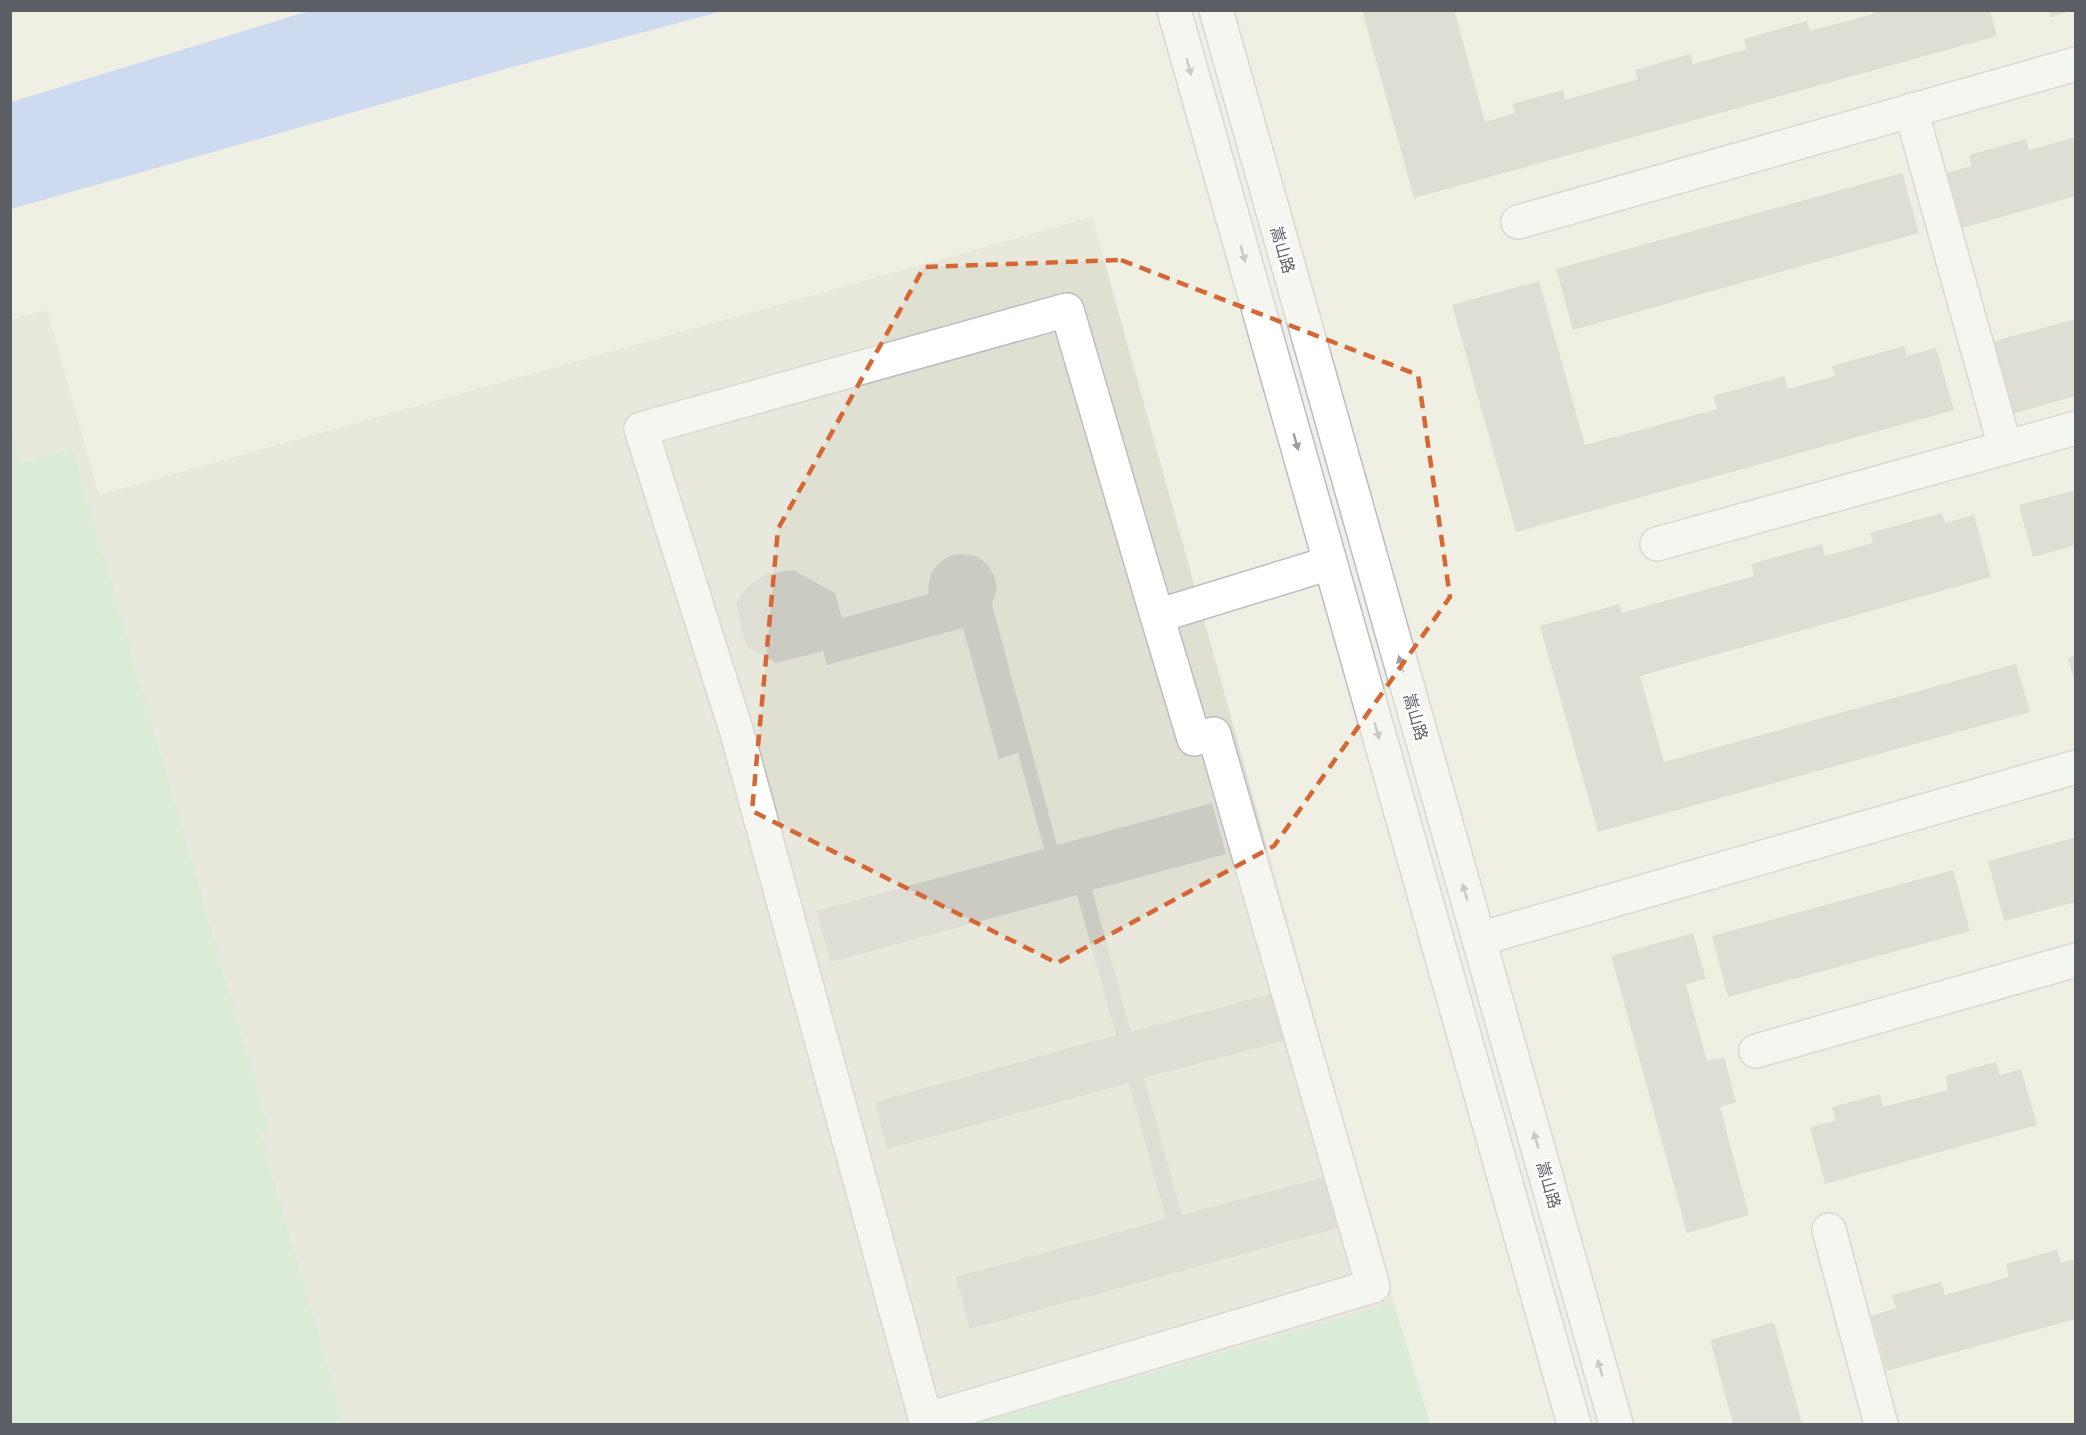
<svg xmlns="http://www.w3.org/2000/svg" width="2086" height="1435" font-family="Inter,'Noto Sans SC',sans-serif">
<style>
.education{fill:#dfdfd2}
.grass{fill:#c0e7c9}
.water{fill:#a4c2ff}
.building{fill:#cccbc3}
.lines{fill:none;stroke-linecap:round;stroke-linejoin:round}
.minor-casing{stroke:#bcbcc3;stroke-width:36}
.minor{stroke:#fff;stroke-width:33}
.oneway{fill:#9d9ea3}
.marked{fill:none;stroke:#d66735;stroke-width:4.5;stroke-dasharray:12 8;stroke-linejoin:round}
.labels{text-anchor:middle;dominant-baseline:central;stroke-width:5;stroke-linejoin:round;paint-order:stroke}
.street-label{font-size:16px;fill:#5c5e65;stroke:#fff}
</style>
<rect width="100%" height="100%" fill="#efefe4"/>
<!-- education -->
<polygon class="education" points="1092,217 1394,1303 1430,1424 11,1424 11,320 47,310 99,495"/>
<!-- grass -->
<g class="grass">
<polygon points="11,426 21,463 72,449 269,1130 260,1133 344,1424 11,1424"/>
<polygon points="1394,1303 1430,1424 976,1424"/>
</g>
<!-- water -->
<polygon class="water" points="309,11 309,10 723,11 520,65 11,209 11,102"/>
<!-- building -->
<g class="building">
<polygon points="1362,10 1462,10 1455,13 1485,122 1515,113 1512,104 1563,90 1565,100 1638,79 1635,70 1690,54 1693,64 1747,49 1744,39 1807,21 1810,31 1873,14 1872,10 1990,10 1997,36 1414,198"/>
<polygon points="2049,10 2072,10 2072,11 2051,17"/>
<polygon points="2076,137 2076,196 1962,228 1947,173 1971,166 1969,155 2026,139 2029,150"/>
<polygon points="1902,173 1919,233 1573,330 1556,269"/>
<polygon points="1539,281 1585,445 1717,409 1713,396 1784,376 1788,389 1835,376 1832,366 1904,346 1907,356 1936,348 1954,410 1516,532 1452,305"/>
<polygon points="2076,319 2076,396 2011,414 1991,342"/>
<polygon points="2076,490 2076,545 2033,557 2019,505"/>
<polygon points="1942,513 1945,523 1974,515 1991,577 1640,676 1664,762 2016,664 2030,712 1598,832 1540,626 1620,604 1622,613 1754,576 1751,564 1822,544 1825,556 1873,543 1870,533"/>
<polygon points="962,554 976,556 987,564 994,575 997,589 992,605 1057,845 1212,803 1226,854 1092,890 1131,1032 1273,993 1286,1040 1144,1078 1182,1215 1331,1175 1345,1226 970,1329 956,1277 1166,1219 1129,1083 887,1149 875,1102 1116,1035 1077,895 831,962 816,911 1044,849 1018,753 999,759 963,628 827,665 823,651 776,663 746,646 736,603 746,588 766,574 793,570 835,593 842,618 929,594 928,587 931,574 938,564 949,556"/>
<polygon points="2076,656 2076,683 2075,683 2068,658"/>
<polygon points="2076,837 2076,902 2004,921 1988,861"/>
<polygon points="1953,870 1970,931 1728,997 1712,936"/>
<polygon points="1693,933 1706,979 1686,984 1707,1061 1724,1057 1736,1102 1720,1107 1749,1215 1687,1233 1611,956"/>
<polygon points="1996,1062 2000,1075 2021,1069 2037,1125 1825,1184 1810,1127 1835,1121 1832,1107 1880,1094 1883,1107 1948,1090 1945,1076"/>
<polygon points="2057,1250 2061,1263 2076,1259 2076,1319 1886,1371 1871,1316 1896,1308 1892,1295 1941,1282 1945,1295 2009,1277 2006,1264"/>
<polygon points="1774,1322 1802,1424 1733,1424 1710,1340"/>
</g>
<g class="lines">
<defs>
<g id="minor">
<polyline points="1174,10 1574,1424"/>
<polyline points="1216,10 1616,1424"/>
<polyline points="1911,110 2005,447"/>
<polyline points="1518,222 2076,64"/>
<polyline points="1657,544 2076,428"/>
<polyline points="1479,939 2076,767"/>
<polyline points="1756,1051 2076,960"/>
<polyline points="1829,1230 1881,1424"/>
<polyline points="925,1420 1373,1286 1214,734 1194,739 1157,616 1330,563"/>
<polyline points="927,1424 737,733 641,429 1067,310 1157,616"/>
</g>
</defs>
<!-- minor casing -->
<use href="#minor" class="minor-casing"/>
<!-- minor -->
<use href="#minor" class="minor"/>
</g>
<!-- one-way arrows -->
<defs><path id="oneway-solid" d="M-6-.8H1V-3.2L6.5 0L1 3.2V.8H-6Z" transform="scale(1.5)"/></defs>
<g class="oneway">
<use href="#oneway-solid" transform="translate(1189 67) rotate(74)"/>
<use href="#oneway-solid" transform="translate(1243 254) rotate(74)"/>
<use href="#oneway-solid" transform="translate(1296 442) rotate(74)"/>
<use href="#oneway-solid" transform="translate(1401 664) rotate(-106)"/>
<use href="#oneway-solid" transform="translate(1377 731) rotate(74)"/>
<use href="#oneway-solid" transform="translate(1465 892) rotate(-106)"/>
<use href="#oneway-solid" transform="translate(1536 1140) rotate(-106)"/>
<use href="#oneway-solid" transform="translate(1600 1368) rotate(-106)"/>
</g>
<!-- marked area -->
<path d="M0 0H2086V1435H0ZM 1121,260 L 1418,375 L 1450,597 L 1274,846 L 1057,963 L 752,811 L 778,529 L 924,267 Z" fill="#efefe4" fill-opacity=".55" fill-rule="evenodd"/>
<path class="marked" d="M 1121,260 L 1418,375 L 1450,597 L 1274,846 L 1057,963 L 752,811 L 778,529 L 924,267 Z"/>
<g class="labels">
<!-- street labels -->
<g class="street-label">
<text transform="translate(1283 250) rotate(74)">嵩山路</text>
<text transform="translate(1416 717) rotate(74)">嵩山路</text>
<text transform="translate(1549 1185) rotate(74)">嵩山路</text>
</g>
</g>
<!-- border -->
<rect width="2086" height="1435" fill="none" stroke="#5c5e65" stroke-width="24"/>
</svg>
